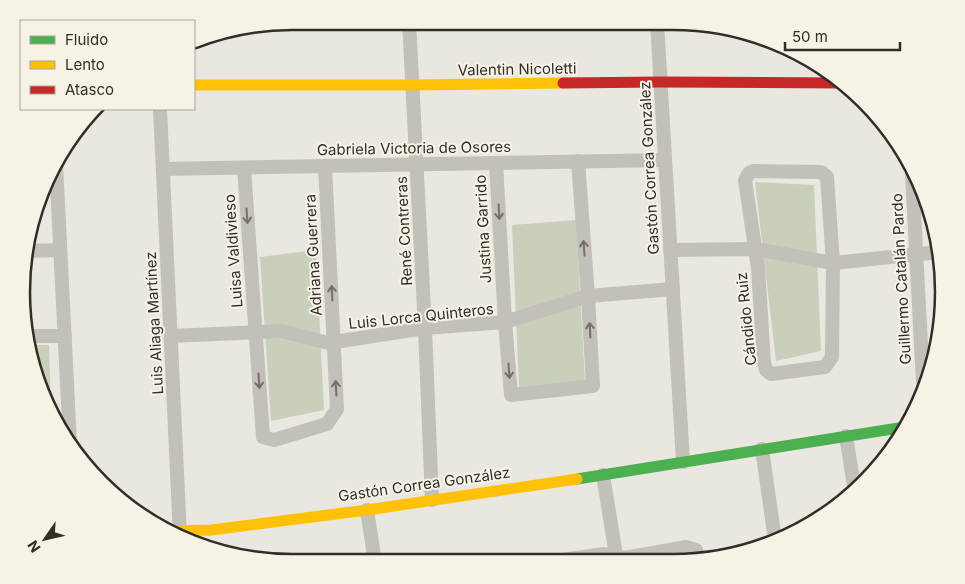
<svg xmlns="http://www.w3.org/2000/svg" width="965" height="584" font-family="Inter,sans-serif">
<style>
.green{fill:#c8d0bb}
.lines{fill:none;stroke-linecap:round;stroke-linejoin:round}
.street{stroke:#c3bfb9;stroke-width:14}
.fast{stroke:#4caf50;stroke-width:11}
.slow{stroke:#ffc107;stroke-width:11}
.jam{stroke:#c62828;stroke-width:11}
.oneway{stroke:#746f69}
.labels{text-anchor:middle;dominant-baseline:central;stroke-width:4;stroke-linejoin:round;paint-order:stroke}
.street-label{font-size:15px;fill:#332d27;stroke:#f7f2e6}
.rim{fill:none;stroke:#332d27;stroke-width:2.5}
</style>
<rect width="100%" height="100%" fill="#eae7e0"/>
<!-- green -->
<g class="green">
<polygon points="755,182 814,185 821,351 776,361"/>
<polygon points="576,220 585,382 519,387 512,225"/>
<polygon points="316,250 324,410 271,421 260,257"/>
<polygon points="30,345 49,345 51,408 36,379"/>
</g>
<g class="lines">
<!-- street -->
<g class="street">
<polyline points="409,21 425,328 432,500"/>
<polyline points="657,22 683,462"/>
<polyline points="160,109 180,536"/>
<polyline points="496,163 505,322 511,395 593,386 588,296 578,161"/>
<polyline points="56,164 70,444"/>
<polyline points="244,168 263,437 274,440 327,424 337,409 325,166"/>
<polyline points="163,169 665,160"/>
<polygon points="753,171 821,172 827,177 833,263 832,357 825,367 771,374 766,370 764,363 758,268 745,180 749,173"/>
<polyline points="912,174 923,382"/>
<polyline points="670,250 756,249 833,263 939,252"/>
<polyline points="28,251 60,250"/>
<polyline points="28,336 65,336"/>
<polyline points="171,336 282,331 328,343 425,328 505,322 588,296 673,289"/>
<polyline points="846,436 855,492"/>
<polyline points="762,449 775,540"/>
<polyline points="603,475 616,555 614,562"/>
<polyline points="367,510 375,562"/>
<polyline points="548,562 604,554 625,558 686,547 696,550 698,561"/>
</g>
<!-- fast -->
<polyline class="fast" points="577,479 905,427"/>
<!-- slow -->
<g class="slow">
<polyline points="194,85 413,85 563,83"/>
<polyline points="169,531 211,530 367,510 577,479"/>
</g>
<!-- jam -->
<polyline class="jam" points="563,83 661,82 840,83"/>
</g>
<!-- one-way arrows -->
<defs><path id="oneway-shaft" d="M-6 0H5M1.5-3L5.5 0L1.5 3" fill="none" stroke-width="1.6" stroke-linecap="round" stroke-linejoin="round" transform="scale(1.25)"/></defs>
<g class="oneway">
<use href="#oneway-shaft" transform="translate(499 212) rotate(87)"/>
<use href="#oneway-shaft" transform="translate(247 216) rotate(86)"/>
<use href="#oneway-shaft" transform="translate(584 248) rotate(-94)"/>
<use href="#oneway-shaft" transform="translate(332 293) rotate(-93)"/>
<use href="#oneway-shaft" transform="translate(590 330) rotate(-93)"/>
<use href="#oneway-shaft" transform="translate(509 371) rotate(86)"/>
<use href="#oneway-shaft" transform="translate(259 381) rotate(86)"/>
<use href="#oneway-shaft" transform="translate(336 388) rotate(-93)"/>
</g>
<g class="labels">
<!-- street labels -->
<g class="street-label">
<text transform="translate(517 69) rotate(-1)">Valentin Nicoletti</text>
<text transform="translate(414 148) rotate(-1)">Gabriela Victoria de Osores</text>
<text transform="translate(649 168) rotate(-93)">Gastón Correa González</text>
<text transform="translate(483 229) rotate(-93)">Justina Garrido</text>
<text transform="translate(404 231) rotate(-93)">René Contreras</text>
<text transform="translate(233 251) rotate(-94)">Luisa Valdivieso</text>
<text transform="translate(313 255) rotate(-93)">Adriana Guerrera</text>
<text transform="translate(901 279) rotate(-93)">Guillermo Catalán Pardo</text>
<text transform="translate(421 316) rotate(-6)">Luis Lorca Quinteros</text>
<text transform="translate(746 319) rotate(-96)">Cándido Ruiz</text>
<text transform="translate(154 323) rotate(-93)">Luis Aliaga Martínez</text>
<text transform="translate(424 484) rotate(-8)">Gastón Correa González</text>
</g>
</g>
<!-- crop -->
<path d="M0 0H965V584H0ZM292 30H673A262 262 0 0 1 935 292V292A262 262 0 0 1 673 554H292A262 262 0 0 1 30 292V292A262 262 0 0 1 292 30Z" fill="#f7f2e6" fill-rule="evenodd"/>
<path class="rim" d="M292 30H673A262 262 0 0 1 935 292V292A262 262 0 0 1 673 554H292A262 262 0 0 1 30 292V292A262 262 0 0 1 292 30Z"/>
<!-- legend -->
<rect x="20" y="20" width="175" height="90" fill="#f7f2e6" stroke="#a9a39a"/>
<rect x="30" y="36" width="25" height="8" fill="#4caf50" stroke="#a9a39a"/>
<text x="65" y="45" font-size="15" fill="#332d27">Fluido</text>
<rect x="30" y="61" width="25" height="8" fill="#ffc107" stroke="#a9a39a"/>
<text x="65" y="70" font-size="15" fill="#332d27">Lento</text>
<rect x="30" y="86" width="25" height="8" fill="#c62828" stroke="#a9a39a"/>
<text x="65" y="95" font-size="15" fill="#332d27">Atasco</text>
<!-- north arrow -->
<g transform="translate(45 539) rotate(236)" stroke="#f7f2e6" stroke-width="4" paint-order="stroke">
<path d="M0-4L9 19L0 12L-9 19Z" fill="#332d27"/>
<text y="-8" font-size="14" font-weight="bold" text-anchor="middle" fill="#332d27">N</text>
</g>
<!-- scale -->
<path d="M785 42v8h115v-8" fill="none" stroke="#332d27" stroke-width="2.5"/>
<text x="792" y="42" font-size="15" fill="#332d27" stroke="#f7f2e6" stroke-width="4" paint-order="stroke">50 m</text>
</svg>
